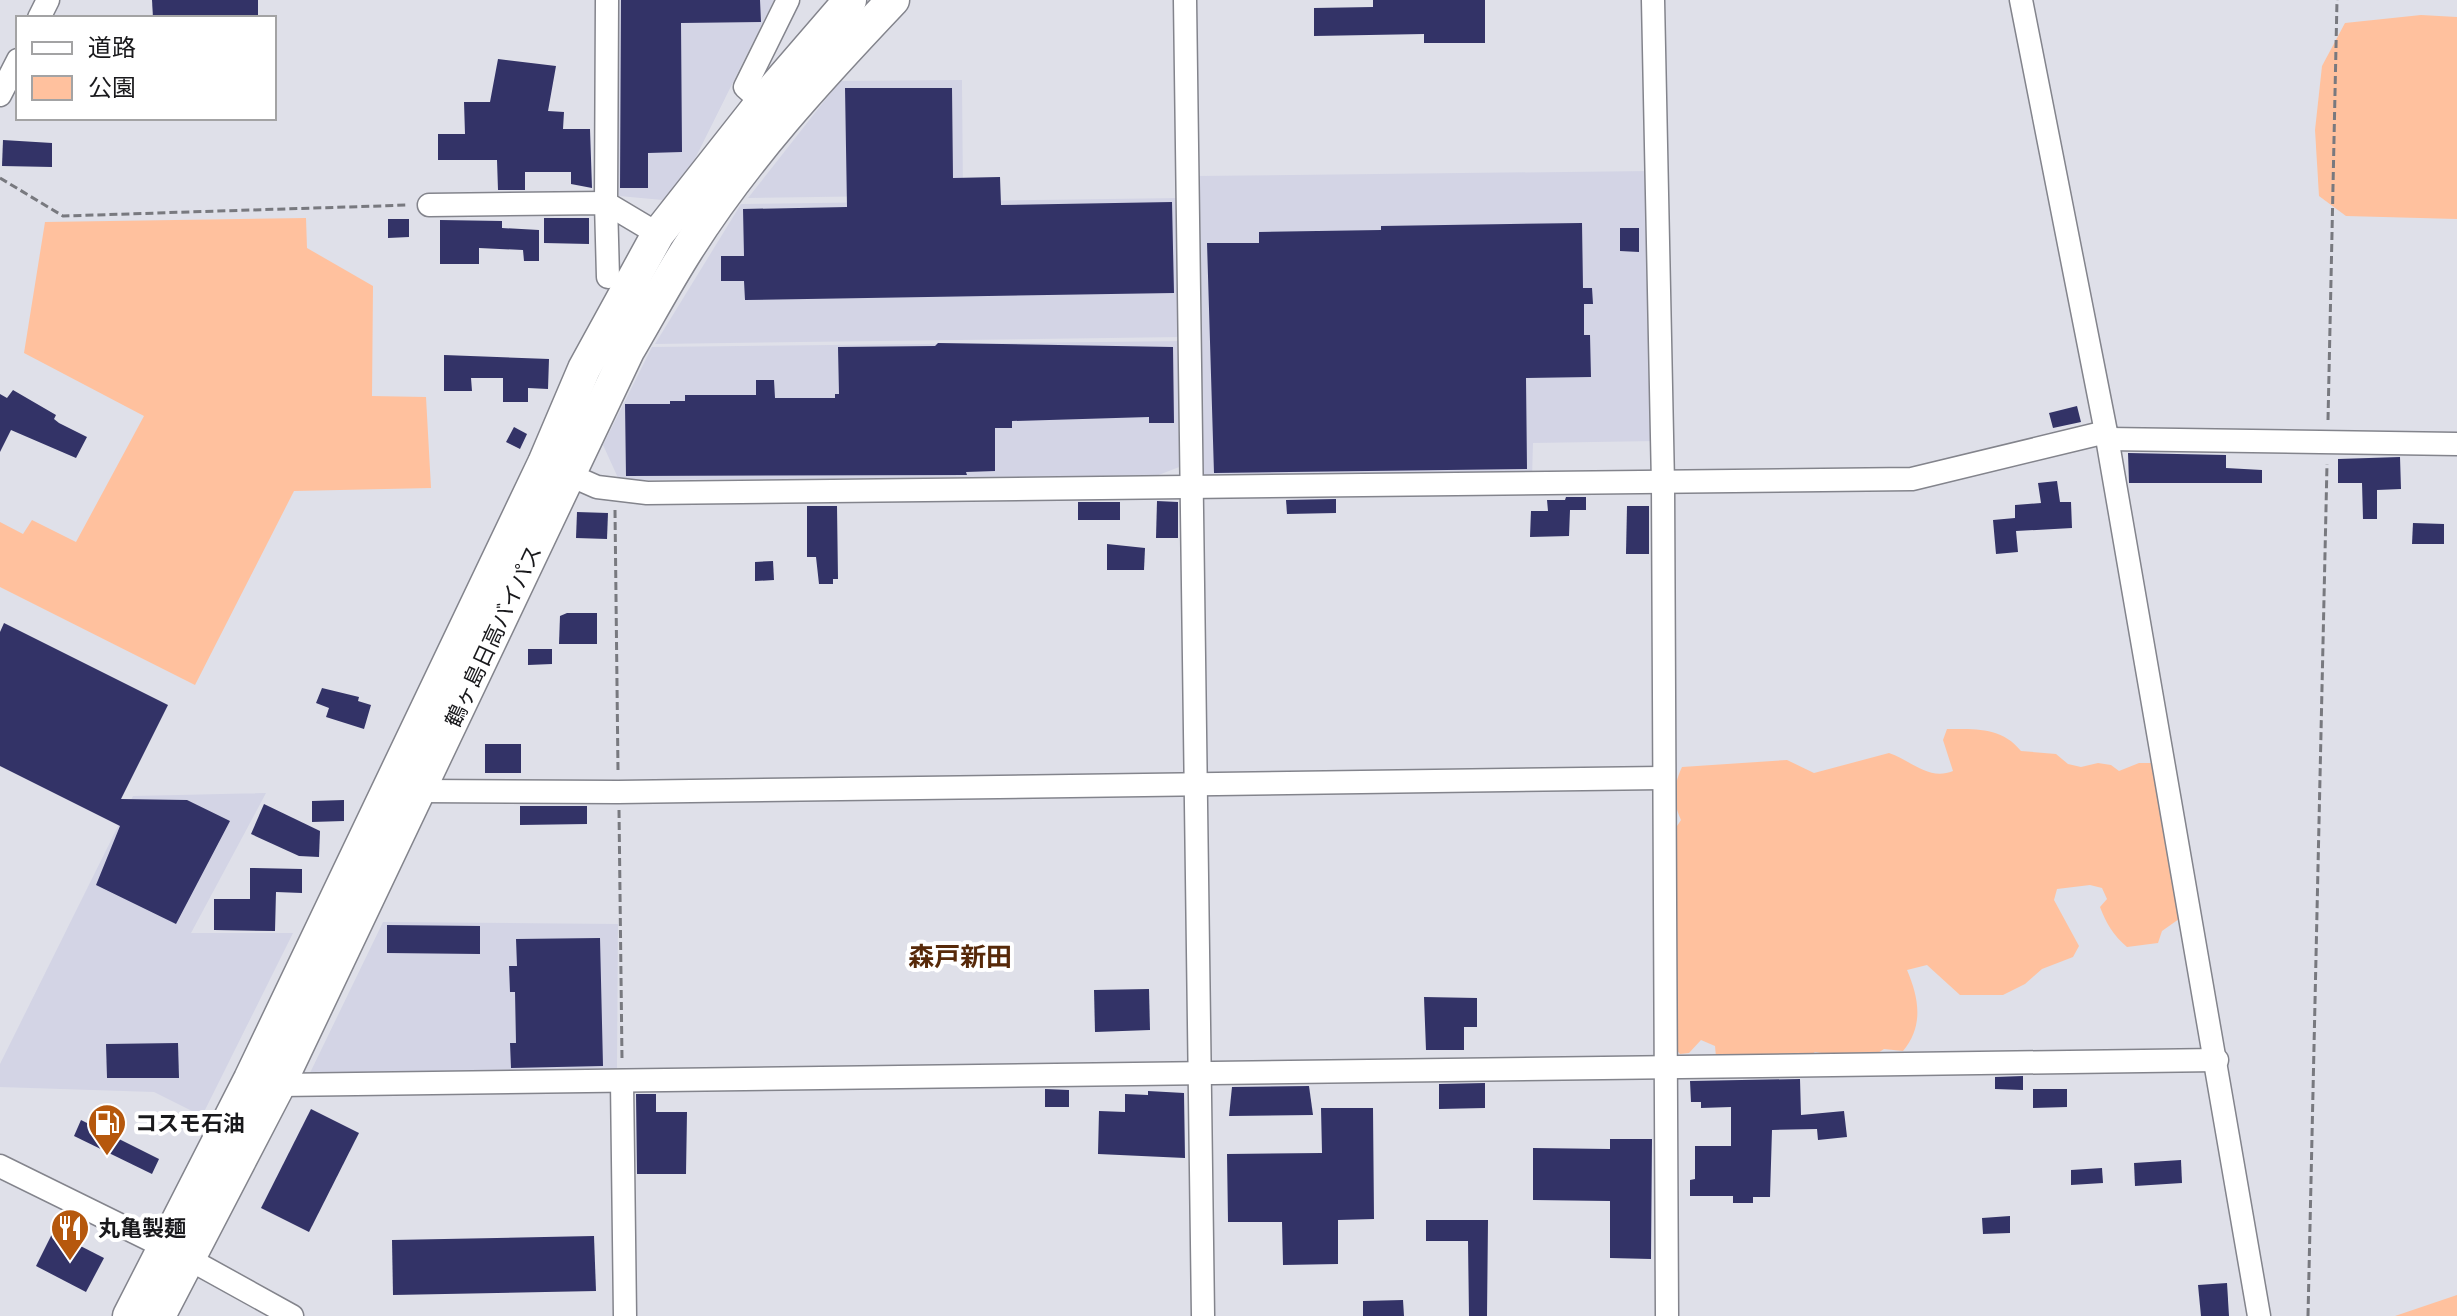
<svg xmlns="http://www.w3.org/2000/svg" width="2457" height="1316" font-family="'Archivo Narrow','Noto Sans JP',sans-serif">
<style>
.built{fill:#d3d4e5}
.green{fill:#ffc19e}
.building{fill:#333367}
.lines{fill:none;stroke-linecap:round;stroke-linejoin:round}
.minor-casing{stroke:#83848c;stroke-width:25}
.highway-casing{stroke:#83848c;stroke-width:35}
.path{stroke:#78797f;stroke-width:3;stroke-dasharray:8 4;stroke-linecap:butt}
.minor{stroke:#fff;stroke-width:22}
.highway{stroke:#fff;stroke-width:32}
.labels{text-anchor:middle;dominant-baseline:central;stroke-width:8;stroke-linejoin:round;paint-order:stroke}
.street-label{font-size:22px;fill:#19191c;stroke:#fff}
.poi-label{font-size:22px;font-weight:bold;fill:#19191c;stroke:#fff;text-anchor:start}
.quarter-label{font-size:26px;font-weight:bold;fill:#572909;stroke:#fff}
</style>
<rect width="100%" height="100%" fill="#dfe0e9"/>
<!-- built -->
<g class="built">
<polygon points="617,0 774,0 674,201 619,196"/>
<polygon points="962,80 963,195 748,198 840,81"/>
<polygon points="1650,171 1656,441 1533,443 1532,478 1201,481 1196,176"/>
<polygon points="1181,198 1183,337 655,344 741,204"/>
<polygon points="1186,341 1187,464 1156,476 619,480 603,445 652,347"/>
<polygon points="266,793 191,933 293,933 202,1116 154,1092 0,1087 0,1064 133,796"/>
<polygon points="383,922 618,924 617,1073 309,1075"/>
</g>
<!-- green -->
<g class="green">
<polygon points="2421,15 2457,17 2457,219 2346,216 2319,196 2315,130 2322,66 2345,23"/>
<polygon points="306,218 307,248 373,286 372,396 426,397 431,488 294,491 195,685 0,587 0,522 23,534 32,520 76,542 144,416 24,353 45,222"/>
<path d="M 1947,729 C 1975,729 2002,727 2021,751 L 2056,754 L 2068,764 L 2081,767 L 2098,763 L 2111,765 L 2119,771 L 2139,763 L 2152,763 L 2161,775 L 2179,919 L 2162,931 L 2158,943 L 2127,947 C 2113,935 2106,923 2100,907 L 2107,899 L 2102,888 L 2090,885 L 2057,889 L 2054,900 L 2079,946 L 2073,957 L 2042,969 L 2025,984 L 2003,995 L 1960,995 L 1927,965 L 1907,970 C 1919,998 1924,1026 1903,1051 L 1884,1049 L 1867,1060 L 1815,1052 L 1802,1061 L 1716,1057 L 1715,1046 L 1701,1040 L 1689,1053 L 1680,1054 L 1673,1046 L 1675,829 L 1681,820 C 1672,800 1673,787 1682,767 L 1787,760 L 1814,773 L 1889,753 C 1912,761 1929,781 1953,771 L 1943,740 Z"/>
<polygon points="2457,1295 2457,1316 2395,1316"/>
</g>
<!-- building -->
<g class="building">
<polygon points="152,0 258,0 258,18 153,18"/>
<polygon points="621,0 760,0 761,22 681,23 682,152 648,153 648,188 620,188"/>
<polygon points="1373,0 1485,0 1485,43 1424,43 1424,34 1314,36 1314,8 1373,7"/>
<polygon points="498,59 556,66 548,111 564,112 563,129 590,129 592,188 571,184 571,172 525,172 525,190 498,190 497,160 438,160 438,134 465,134 464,102 490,102"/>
<polygon points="845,88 952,88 953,178 1000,177 1001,205 1172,202 1174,293 745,300 744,281 721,281 721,256 744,256 743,209 847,207"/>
<polygon points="3,140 52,143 52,167 2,166"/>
<polygon points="544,218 589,218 589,244 544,243"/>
<polygon points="388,219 409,219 409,237 388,238"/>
<polygon points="440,220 502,221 502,228 539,230 539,261 524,261 523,250 479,248 479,264 440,264"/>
<polygon points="1582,223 1583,288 1592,288 1593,304 1584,304 1584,335 1590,335 1591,377 1526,378 1527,469 1214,473 1207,243 1259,243 1259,232 1381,230 1381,226"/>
<polygon points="1620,228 1639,228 1639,252 1620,251"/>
<polygon points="938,343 1173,347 1174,423 1149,423 1149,417 1012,421 1012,428 995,428 995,471 966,472 967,475 626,476 625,404 670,404 670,401 685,401 685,395 756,395 756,380 774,380 775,398 835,398 835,394 839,394 838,347 935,346"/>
<polygon points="444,355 549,359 548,389 528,388 528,402 503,402 503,378 471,378 472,391 444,391"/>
<polygon points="13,390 56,415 54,419 59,423 87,437 76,458 11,430 0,452 0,394 7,398"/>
<polygon points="2077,406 2081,422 2053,428 2049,413"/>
<polygon points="514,427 527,434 520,449 506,442"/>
<polygon points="2128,453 2226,455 2226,468 2262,470 2262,483 2129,483"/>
<polygon points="2400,457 2401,489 2377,490 2377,519 2363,519 2362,483 2338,483 2338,459"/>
<polygon points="2057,481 2060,502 2071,502 2072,528 2016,531 2018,552 1996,554 1993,520 2015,518 2015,505 2041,503 2038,483"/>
<polygon points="1566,497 1586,497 1586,510 1570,510 1569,536 1530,537 1531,511 1548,511 1547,500 1565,500"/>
<polygon points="1336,499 1336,513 1287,514 1286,500"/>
<polygon points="1157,501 1178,502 1178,538 1156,538"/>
<rect x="1078" y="502" width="42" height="18"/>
<polygon points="807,506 837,506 838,579 833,579 833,584 819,584 816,557 807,557"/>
<polygon points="1627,506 1649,506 1649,554 1626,554"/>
<polygon points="577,512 608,513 607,539 576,538"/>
<polygon points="2413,523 2444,524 2444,544 2412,544"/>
<polygon points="1107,544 1145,548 1144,570 1107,570"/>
<polygon points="773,561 774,580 755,581 755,562"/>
<polygon points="567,613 597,613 597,644 559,644 560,616"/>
<polygon points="4,623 168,705 121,799 187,800 230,821 176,924 96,885 120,826 0,766 0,632"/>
<polygon points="528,649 552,649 552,664 528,665"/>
<polygon points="322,688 359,697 358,701 371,705 364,729 326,717 329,708 316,703"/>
<rect x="485" y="744" width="36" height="29"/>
<polygon points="344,800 344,821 312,822 312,801"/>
<polygon points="264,804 320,831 319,857 299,856 251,834"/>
<polygon points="520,806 587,806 587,824 520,825"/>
<polygon points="250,868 302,869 302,893 276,892 275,931 214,930 214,899 250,899"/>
<polygon points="387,925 480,926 480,954 387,953"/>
<polygon points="600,938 603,1066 511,1068 510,1043 516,1043 515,992 510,992 509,966 517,966 516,939"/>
<polygon points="1149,989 1150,1030 1095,1032 1094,990"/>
<polygon points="1424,997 1477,998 1477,1027 1464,1027 1464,1050 1426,1050"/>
<polygon points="178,1043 179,1078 107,1078 106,1044"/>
<polygon points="2023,1076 2023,1090 1995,1089 1995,1077"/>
<polygon points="1800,1079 1801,1115 1844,1111 1847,1137 1818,1140 1817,1129 1772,1130 1770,1197 1753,1197 1753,1203 1733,1203 1733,1196 1690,1196 1690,1180 1695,1179 1695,1146 1731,1146 1731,1107 1701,1108 1701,1102 1691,1102 1690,1081"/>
<polygon points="1485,1083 1485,1108 1439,1109 1439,1084"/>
<polygon points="1309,1086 1313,1115 1229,1116 1232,1087"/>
<polygon points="1045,1089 1069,1090 1069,1107 1045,1107"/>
<polygon points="2033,1089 2067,1089 2067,1107 2033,1108"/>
<polygon points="1148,1091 1184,1093 1185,1158 1098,1154 1099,1111 1125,1112 1125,1094 1148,1095"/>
<polygon points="636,1094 656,1094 656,1112 687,1112 686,1174 637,1174"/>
<polygon points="1321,1108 1373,1108 1374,1219 1338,1220 1338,1264 1283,1265 1282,1222 1228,1222 1227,1154 1322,1153"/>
<polygon points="311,1109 359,1133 309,1232 261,1208"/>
<polygon points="81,1120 159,1159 152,1174 74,1136"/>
<polygon points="1610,1139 1652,1139 1651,1259 1610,1258 1610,1201 1533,1200 1533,1148 1610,1149"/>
<polygon points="2181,1160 2182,1183 2135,1186 2134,1163"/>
<polygon points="2102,1168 2103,1183 2071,1185 2071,1170"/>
<polygon points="2010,1216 2010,1233 1983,1234 1982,1218"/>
<polygon points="1426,1220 1488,1220 1487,1316 1469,1316 1468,1241 1426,1241"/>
<polygon points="53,1232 104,1258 86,1292 36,1266"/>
<polygon points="594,1236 596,1291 393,1295 392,1240"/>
<polygon points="2227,1283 2229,1316 2201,1316 2198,1285"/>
<polygon points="1403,1300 1404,1316 1363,1316 1363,1301"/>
</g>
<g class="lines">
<defs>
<g id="minor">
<polyline points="607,0 606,203 658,234"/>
<polyline points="1185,0 1203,1316"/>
<polyline points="1653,0 1663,484 1667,1316"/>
<polyline points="2021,0 2106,432 2259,1316"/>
<polyline points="39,18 48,0"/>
<polyline points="0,95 18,60"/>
<polyline points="762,102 745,87 788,0"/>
<polyline points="429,205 606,203 608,277"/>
<polyline points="2107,439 2457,444"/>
<polyline points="556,469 597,487 647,493 1912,479 2106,432"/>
<polyline points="420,791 618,792 1662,778"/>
<polyline points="622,1081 625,1316"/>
<polyline points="279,1085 2217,1060"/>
<polyline points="0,1166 189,1259 292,1316"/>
</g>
<g id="highway">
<polyline points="129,1316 250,1079 544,463 584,369 658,234 762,102 850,0"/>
<path d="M 159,1316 L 279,1085 L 628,351 C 648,317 666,283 687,250 C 745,158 819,78 893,0"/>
</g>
</defs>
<!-- minor casing -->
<use href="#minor" class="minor-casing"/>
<!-- highway casing -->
<use href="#highway" class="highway-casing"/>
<!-- path -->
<g class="path">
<polyline points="0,178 63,216 409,205"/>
<polyline points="2328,420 2337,0"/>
<polyline points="615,510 618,771"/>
<polyline points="619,810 622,1059"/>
<polyline points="2308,1316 2327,464"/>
</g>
<!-- minor -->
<use href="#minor" class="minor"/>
<!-- highway -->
<use href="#highway" class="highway"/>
</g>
<!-- icons -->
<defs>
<symbol id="fuel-pin" viewBox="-11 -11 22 30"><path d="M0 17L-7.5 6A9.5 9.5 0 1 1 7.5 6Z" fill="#b6580d" stroke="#fff"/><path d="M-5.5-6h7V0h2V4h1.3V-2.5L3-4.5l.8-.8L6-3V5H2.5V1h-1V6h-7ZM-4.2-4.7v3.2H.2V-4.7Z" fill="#fff"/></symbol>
<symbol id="restaurant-pin" viewBox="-11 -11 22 30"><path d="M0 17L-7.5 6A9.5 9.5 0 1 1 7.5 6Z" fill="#b6580d" stroke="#fff"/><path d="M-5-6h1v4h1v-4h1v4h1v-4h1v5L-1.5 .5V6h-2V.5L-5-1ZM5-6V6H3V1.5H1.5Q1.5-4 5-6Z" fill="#fff"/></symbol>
</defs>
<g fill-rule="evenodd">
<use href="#fuel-pin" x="85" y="1101" width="44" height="60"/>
<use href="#restaurant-pin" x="48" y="1206" width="44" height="60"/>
</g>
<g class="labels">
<!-- street labels -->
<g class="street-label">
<text transform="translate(493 636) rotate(-65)">鶴ヶ島日高バイパス</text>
</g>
<!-- poi labels -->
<g class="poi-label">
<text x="135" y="1123">コスモ石油</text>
<text x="98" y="1228">丸亀製麺</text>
</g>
<!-- quarter labels -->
<g class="quarter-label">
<text x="960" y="956">森戸新田</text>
</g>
</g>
<!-- legend -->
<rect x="16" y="16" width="260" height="104" fill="#ffffff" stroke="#a3a3a4" stroke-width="2"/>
<rect x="32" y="42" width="40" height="12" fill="#ffffff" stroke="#a3a3a4" stroke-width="2"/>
<text x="88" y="56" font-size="24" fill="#19191c">道路</text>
<rect x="32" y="76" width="40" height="24" fill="#ffc19e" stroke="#a3a3a4" stroke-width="2"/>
<text x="88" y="96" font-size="24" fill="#19191c">公園</text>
</svg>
